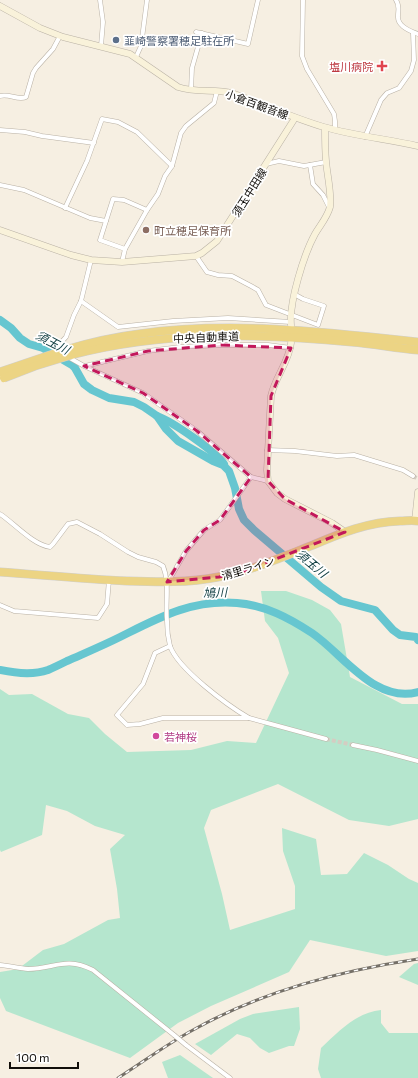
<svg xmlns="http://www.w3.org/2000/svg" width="418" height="1078" font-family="Commissioner,'Noto Sans JP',sans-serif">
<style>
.green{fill:#b5e6ce}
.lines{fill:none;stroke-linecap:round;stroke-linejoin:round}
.river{stroke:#66c6d0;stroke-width:8}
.street-tunnel{stroke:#d4cdc2;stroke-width:4;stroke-dasharray:4 2;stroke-linecap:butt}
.street-casing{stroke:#b9b1a5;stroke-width:5}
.secondary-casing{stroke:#b9b1a5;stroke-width:7}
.highway-casing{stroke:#cfcfce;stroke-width:9}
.street{stroke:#fff;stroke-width:4}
.secondary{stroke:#f9f2da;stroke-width:6}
.highway{stroke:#ecd484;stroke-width:8}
.rail-casing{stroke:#757068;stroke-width:3}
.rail{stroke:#fff;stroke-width:1.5;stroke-dasharray:4.5;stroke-linecap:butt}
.street-bridge-casing{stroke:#b9b1a5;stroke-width:5;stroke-linecap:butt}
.highway-bridge-casing{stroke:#cfcfce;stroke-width:9;stroke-linecap:butt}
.street-bridge{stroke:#fff;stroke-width:4}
.highway-bridge{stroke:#ecd484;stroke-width:8}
.marked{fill:#c2185b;fill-opacity:0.2;stroke:#c2185b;stroke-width:3;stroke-dasharray:8 5;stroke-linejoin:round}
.service-dot{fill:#5c6f8a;stroke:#fff;stroke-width:1.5}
.health-dot{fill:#e0444e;stroke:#fff;stroke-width:1.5}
.education-dot{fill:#8d6e63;stroke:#fff;stroke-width:1.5}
.hotel-dot{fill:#d1479c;stroke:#fff;stroke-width:1.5}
.labels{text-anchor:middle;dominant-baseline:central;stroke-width:3.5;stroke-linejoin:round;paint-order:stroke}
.service-label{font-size:11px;fill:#4e5e75;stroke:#fff;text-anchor:start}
.health-label{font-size:11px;fill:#be3a42;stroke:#fff;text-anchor:end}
.street-label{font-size:11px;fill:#110e0a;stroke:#fff}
.education-label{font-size:11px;fill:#785e54;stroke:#fff;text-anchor:start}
.hotel-label{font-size:11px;fill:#b23c85;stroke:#fff;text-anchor:start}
.water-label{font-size:12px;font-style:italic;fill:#0f3d41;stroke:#fff}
</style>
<rect width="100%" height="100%" fill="#f6efe2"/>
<!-- green -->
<g class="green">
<polygon points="261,591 286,591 312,600 330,610 341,624 350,677 402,704 418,704 418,819 389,826 349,820 278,784 211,810 204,828 222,894 230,930 295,909 295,886 283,851 282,828 316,839 321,875 347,874 364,853 388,865 409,879 418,883 418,951 386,956 310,940 289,972 211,1006 178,1023 130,1058 6,1011 0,998 0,972 18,969 43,950 64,944 108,920 120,918 117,889 110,849 125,835 95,826 67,811 46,805 42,835 1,852 0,850 0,689 9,695 32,694 68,714 89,718 105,734 127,752 191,750 227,741 256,743 289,673 278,638 265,621"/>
<polygon points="418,963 418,985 399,977 414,964"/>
<polygon points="299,1007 300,1029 294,1046 289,1046 269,1053 260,1048 250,1038 237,1034 211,1055 195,1044 240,1019 253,1014"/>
<path d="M 381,1010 L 381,1023 L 389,1033 L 418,1033 L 418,1078 L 321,1078 L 318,1069 L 321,1048 C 338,1032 357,1012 381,1010 Z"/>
<polygon points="180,1055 213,1078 168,1078 162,1062"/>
</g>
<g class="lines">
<!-- river -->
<g class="river">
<polyline points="0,320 11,328 20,338 29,344 43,348 72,365 75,368 84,384 92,390 109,398 134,402 144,407 157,416 166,429 178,441 213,461 223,465 229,471 235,488 239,509 244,520 254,530 321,587 341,601 375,610 393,630 400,635 416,637 418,640"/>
<path d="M 157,416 C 173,422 215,451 224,464"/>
<path d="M 0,670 C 14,673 34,675 48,670 C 55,667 61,664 67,661 C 85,653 102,646 120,637 C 158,618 192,599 237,603 C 265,605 289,618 312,633 C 343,654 375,704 418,692"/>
</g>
<!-- street-tunnel -->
<g class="street-tunnel">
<polyline points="413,476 418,479"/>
<polyline points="326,739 353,745"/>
</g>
<defs>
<g id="street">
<polyline points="100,0 103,22 101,46"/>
<polyline points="303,0 302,56 307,69 334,114 335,121 335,130"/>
<path d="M 396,0 C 400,6 398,9 398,16 C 397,26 409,31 418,34"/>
<polyline points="196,32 248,44 258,0"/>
<polyline points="136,57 141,46 147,0"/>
<polyline points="191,90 192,68 202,33"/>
<path d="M 0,96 C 9,93 18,101 26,97 L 33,73 L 36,68 L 53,49 L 60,36"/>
<polyline points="0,130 25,132 42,136 94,143"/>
<polyline points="365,137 381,100 387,93 399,88 411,71 414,60 413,33"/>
<polyline points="266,164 279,161 304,166 326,162"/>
<polyline points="310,165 313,184 323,195 329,207"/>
<polyline points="0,185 24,190 90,218 106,221 100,240 125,249"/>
<polyline points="65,208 87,161 102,119 118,122 137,132 172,166"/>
<polyline points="106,221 113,199 124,200 147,210"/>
<polyline points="196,256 207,272 218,275 232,276 251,286 258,290 266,305 318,325 324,306 303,299 294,294"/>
<polyline points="122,262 125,249 147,210 158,194 165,176 172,166 181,133 186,126 214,103 217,91"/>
<polyline points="81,301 118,327 173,321 228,318 291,322"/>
<polyline points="59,351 55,349 66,337 74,315 81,301 91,260"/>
<polyline points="68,357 84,366 143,393 197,431 251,477 268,481"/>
<polyline points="85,366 148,351 180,347 222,345 268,345 291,348"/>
<polyline points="267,450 295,451 337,456 354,455 403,470 413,476"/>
<path d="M 0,514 C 14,523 33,545 50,547 L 53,544 L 68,524 L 77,522 L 100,534 L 128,552 L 138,557 L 156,562 L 163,566 C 170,583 165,603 167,621 C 167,629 168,638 170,646 C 178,669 227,705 249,718"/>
<polyline points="168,582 186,551 204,530 220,520 251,477"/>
<polyline points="0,605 14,611 98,618 107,604 109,580"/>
<polyline points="170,646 155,653 143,684 117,715 127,725 140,724 163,718 249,718 326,739"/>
<polyline points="353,745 377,750 418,761"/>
<path d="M 0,965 C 9,966 19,968 28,969 C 54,969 65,956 93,970 L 174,1035"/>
<polyline points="186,1045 230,1078"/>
</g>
<g id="secondary">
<path d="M 0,6 L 40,28 L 63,37 L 130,54 L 178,87 C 195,93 214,89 232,93 C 263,104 293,118 324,127 C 355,136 387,139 418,146"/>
<polyline points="0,230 71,255 91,260 122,262 196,256 202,253 217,241 295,118"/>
<path d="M 291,325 C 289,302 304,254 315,234 C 320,225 327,218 330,207 C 332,195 327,174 326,161 C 325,150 325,139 325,128"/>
<path d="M 291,343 C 289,362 275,377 271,396 L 267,470 L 268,481 L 277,493 L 285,499 L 332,523 L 345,532"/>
<polyline points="415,521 418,492"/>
</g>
<g id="highway">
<path d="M 65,350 C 89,343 114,337 139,334 C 231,321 326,332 418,342"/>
<path d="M 71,355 C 163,331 257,333 352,342 C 374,344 396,348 418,350"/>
<path d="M 0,572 C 42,575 85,579 127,581 C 158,582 188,583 218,577 C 251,571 282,557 313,545 C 341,533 368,522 400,521 C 406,521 412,520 418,521"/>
</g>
</defs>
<!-- street casing -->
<use href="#street" class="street-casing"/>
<!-- secondary casing -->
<use href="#secondary" class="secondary-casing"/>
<!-- highway casing -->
<use href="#highway" class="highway-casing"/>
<!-- street -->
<use href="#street" class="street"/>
<!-- secondary -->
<use href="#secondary" class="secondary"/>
<!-- highway -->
<use href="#highway" class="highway"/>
<defs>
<path id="rail" d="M 118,1078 C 143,1062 167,1044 193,1030 C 263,991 339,971 418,959"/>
</defs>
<!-- rail casing -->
<use href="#rail" class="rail-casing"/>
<!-- rail -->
<use href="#rail" class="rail"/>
<defs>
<polyline id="street-bridge" points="174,1035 186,1045"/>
<g id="highway-bridge">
<polyline points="0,372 65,350"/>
<polyline points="4,378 35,366 71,355"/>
</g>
</defs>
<!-- street-bridge casing -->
<use href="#street-bridge" class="street-bridge-casing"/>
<!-- highway-bridge casing -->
<use href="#highway-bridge" class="highway-bridge-casing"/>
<!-- street-bridge -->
<use href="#street-bridge" class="street-bridge"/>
<!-- highway-bridge -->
<use href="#highway-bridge" class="highway-bridge"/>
</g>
<!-- marked area -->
<path class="marked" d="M 222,345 L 291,348 L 271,396 L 268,481 L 285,499 L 345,532 L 245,571 L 219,577 L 167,582 L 186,551 L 204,530 L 220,520 L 251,477 L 197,431 L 143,393 L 84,366 L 148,351 Z"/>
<!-- markers -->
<circle class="service-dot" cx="116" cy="40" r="4"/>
<path class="health-dot" d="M380 60h4v4h4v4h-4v4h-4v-4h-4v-4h4z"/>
<circle class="education-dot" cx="146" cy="230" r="4"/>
<circle class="hotel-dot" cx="156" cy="736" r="4"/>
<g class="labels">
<!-- service labels -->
<g class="service-label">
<text x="124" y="40">韮崎警察署穂足駐在所</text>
</g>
<!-- health labels -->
<g class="health-label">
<text x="373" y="66">塩川病院</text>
</g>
<!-- street labels -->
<g class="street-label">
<text transform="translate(257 104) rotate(20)">小倉百観音線</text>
<text transform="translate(249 192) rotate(-58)">須玉中田線</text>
<text transform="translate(206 337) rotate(-2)">中央自動車道</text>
<text transform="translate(248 568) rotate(-17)">清里ライン</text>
</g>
<!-- education labels -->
<g class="education-label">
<text x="154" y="230">町立穂足保育所</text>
</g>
<!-- hotel labels -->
<g class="hotel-label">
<text x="164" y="736">若神桜</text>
</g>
<!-- water labels -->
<g class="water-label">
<text transform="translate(53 342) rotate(27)">須玉川</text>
<text transform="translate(312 563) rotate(40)">須玉川</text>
<text transform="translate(215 592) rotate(-2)">鳩川</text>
</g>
</g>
<!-- scale -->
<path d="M10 1062v6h68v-6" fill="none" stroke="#110e0a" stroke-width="2"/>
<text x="16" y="1062" font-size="12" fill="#110e0a" stroke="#ffffff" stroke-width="3" paint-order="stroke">100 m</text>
</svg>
